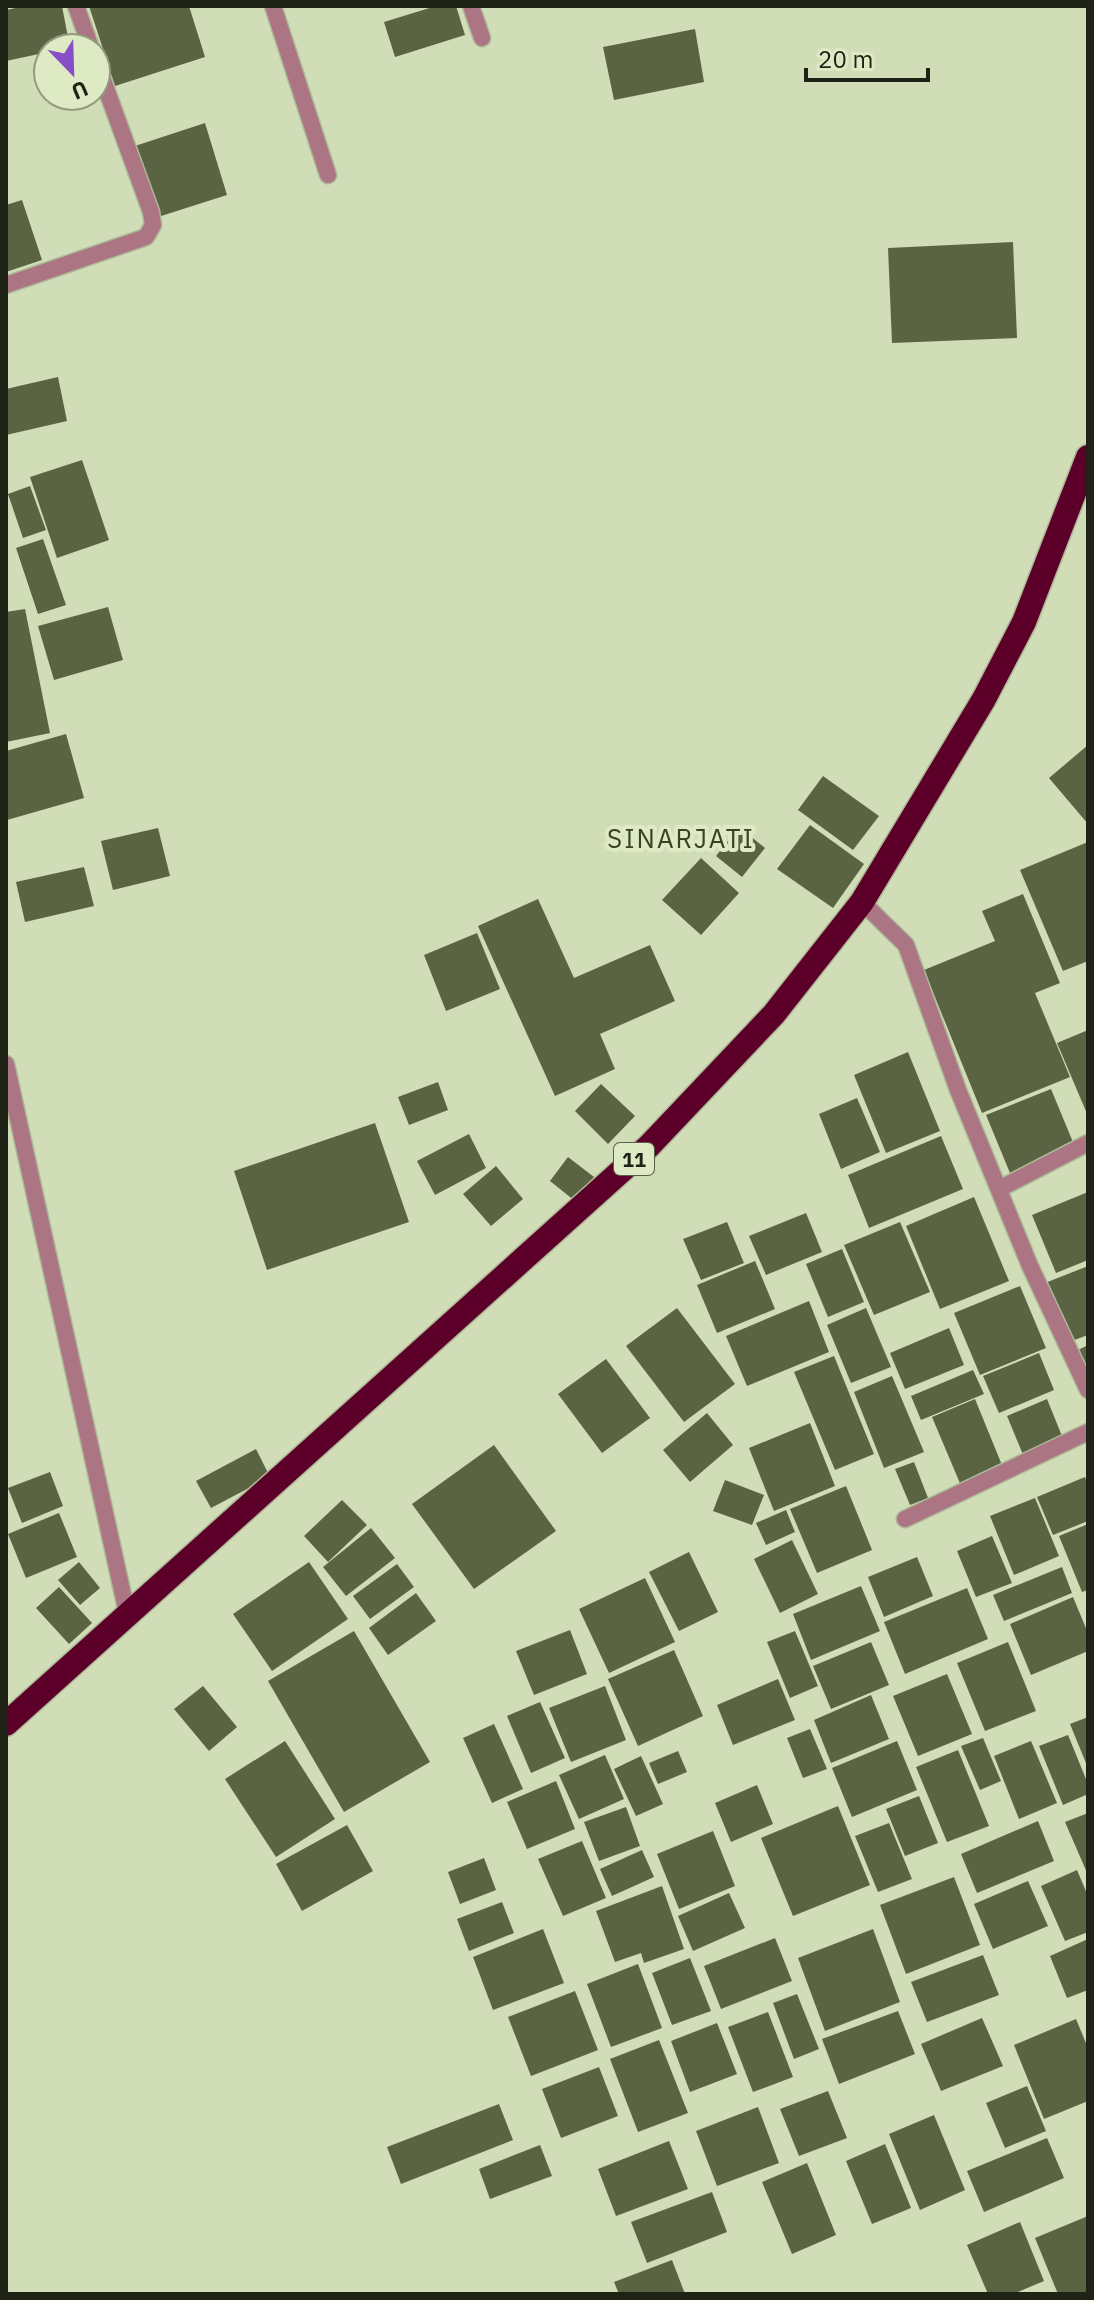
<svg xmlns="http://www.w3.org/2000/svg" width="1094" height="2300" font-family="'IBM Plex Sans',sans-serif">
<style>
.building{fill:#5a6442}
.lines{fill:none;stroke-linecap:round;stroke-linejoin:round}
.street-casing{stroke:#adb897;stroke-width:19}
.highway-casing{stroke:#adb897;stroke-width:27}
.street{stroke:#ab7583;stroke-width:16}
.highway{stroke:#5c002a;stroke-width:24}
.labels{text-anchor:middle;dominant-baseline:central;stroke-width:8;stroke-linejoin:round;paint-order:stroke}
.shield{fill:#deeac4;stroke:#585f4a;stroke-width:2}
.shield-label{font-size:20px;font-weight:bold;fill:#1f2315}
.quarter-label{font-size:26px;letter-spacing:2px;fill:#394221;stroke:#deeac4}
</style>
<rect width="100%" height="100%" fill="#d1ddb7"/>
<!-- building -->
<g class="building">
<polygon points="25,6 62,6 70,48 48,48 48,52 6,61 6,10"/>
<polygon points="89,6 189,6 205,57 115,86"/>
<polygon points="436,6 456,6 465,35 395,57 384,22"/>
<polygon points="695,29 704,82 614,100 603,47"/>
<polygon points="205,123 227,195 158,217 135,146"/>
<polygon points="22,200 42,260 6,272 6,205"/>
<polygon points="1013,242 1017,338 892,343 888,248"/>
<polygon points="58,377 67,421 6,435 6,389"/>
<polygon points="82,460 109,540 57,558 30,477"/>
<polygon points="30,486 46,530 23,538 8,494"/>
<polygon points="43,539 66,605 38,614 16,548"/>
<polygon points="108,607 123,660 54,680 38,626"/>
<polygon points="25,609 50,733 6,742 6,612"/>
<polygon points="66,734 84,798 7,820 6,751"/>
<polygon points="1088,745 1088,824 1049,778"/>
<polygon points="823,776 879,816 853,850 798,810"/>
<polygon points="810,825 864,864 833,908 777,869"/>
<polygon points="739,827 765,848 742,877 716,856"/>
<polygon points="158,828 170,876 113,890 101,841"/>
<polygon points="1088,842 1088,961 1063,971 1020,870"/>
<polygon points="701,858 739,893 701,935 662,900"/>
<polygon points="84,867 94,906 25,922 16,882"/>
<polygon points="1023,894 1060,983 1035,993 1070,1077 982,1113 924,970 995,941 982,911"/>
<polygon points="538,899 574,978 650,945 675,1001 600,1034 615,1069 555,1096 478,926"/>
<polygon points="477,933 500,989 446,1011 424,955"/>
<polygon points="1088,1030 1088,1116 1057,1043"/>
<polygon points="908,1052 940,1131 886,1153 854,1075"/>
<polygon points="438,1082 448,1110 409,1125 398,1097"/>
<polygon points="601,1084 635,1116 608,1144 575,1111"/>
<polygon points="1051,1089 1075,1147 1010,1173 986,1115"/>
<polygon points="857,1098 880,1152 841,1169 819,1114"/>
<polygon points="375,1123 409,1222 267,1270 234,1171"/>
<polygon points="469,1134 486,1168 435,1195 417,1161"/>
<polygon points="941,1136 963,1189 869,1228 848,1175"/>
<polygon points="568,1157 594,1177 575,1201 550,1181"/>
<polygon points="496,1166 523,1199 491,1226 463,1194"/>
<polygon points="1088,1192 1088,1260 1056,1273 1032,1215"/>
<polygon points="974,1197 1009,1281 940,1309 906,1226"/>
<polygon points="806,1213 822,1252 766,1275 749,1236"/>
<polygon points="727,1222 744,1263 701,1280 683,1239"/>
<polygon points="900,1222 930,1292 874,1315 844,1245"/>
<polygon points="842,1249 864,1302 828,1317 806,1264"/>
<polygon points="755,1261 775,1309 717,1333 697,1285"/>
<polygon points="1088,1266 1088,1335 1069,1342 1045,1283"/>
<polygon points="1020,1286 1046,1348 980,1375 954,1313"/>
<polygon points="809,1301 829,1352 747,1386 726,1336"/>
<polygon points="677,1308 735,1384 684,1422 626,1346"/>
<polygon points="866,1308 891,1367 851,1383 827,1325"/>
<polygon points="949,1328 964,1365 905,1389 890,1353"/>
<polygon points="1088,1345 1088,1374 1078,1350"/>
<polygon points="1039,1353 1054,1390 999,1413 983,1376"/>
<polygon points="834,1356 874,1454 835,1470 794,1372"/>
<polygon points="606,1359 650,1418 602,1453 558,1394"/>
<polygon points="973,1370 984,1394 921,1420 911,1396"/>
<polygon points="892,1376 924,1452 884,1468 854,1392"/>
<polygon points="975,1399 1004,1470 962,1488 932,1417"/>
<polygon points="1047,1399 1064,1441 1024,1457 1007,1416"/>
<polygon points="707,1413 733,1445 690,1482 663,1450"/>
<polygon points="810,1423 835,1486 774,1511 749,1448"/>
<polygon points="494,1445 556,1531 474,1589 412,1504"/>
<polygon points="256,1449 270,1477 211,1508 196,1481"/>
<polygon points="914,1462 928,1498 910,1505 895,1469"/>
<polygon points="50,1472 63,1506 22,1523 8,1488"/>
<polygon points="1085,1477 1088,1486 1088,1521 1053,1535 1037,1497"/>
<polygon points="725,1480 764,1495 752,1525 713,1511"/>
<polygon points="846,1486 872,1550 817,1573 790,1509"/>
<polygon points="1035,1498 1059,1556 1014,1575 990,1516"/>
<polygon points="342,1500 367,1525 328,1562 304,1536"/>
<polygon points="786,1510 795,1532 766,1545 756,1523"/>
<polygon points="59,1513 77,1557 26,1578 8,1534"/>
<polygon points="1088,1524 1088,1590 1082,1592 1059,1536"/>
<polygon points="371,1528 395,1558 346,1596 323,1567"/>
<polygon points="992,1536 1012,1583 976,1597 957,1551"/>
<polygon points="792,1540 818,1594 780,1613 754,1559"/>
<polygon points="689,1552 718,1612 679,1631 649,1572"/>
<polygon points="917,1557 933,1596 884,1617 868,1577"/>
<polygon points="79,1562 100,1588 80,1605 58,1580"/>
<polygon points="309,1562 348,1619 272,1671 233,1614"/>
<polygon points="397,1564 414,1587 370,1619 353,1596"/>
<polygon points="1062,1567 1072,1593 1004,1621 993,1595"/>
<polygon points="645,1578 675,1642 609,1673 579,1609"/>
<polygon points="861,1586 880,1631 811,1660 793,1614"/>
<polygon points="59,1587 92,1623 69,1644 36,1608"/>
<polygon points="967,1588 988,1639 905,1674 884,1622"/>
<polygon points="416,1593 436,1621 388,1655 369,1628"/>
<polygon points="1073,1597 1088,1633 1088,1651 1031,1675 1010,1624"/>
<polygon points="570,1630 587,1674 534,1695 516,1651"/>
<polygon points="354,1631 430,1762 344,1812 268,1681"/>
<polygon points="795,1631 818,1686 790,1698 767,1642"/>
<polygon points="871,1642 889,1685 831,1709 813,1666"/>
<polygon points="1008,1642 1036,1711 985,1731 957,1663"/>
<polygon points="674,1650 703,1716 638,1746 608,1679"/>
<polygon points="947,1674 972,1734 918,1756 893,1696"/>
<polygon points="778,1679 795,1720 733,1745 717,1705"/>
<polygon points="203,1686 237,1727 209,1751 174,1709"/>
<polygon points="605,1686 626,1740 571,1762 549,1708"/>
<polygon points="871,1695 889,1739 831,1763 814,1720"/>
<polygon points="540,1702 565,1758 531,1773 507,1716"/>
<polygon points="1088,1717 1088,1768 1070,1724"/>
<polygon points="494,1724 523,1789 492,1803 463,1738"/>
<polygon points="810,1729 827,1769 803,1778 787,1738"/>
<polygon points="1068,1735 1088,1784 1088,1794 1063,1805 1039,1746"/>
<polygon points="983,1738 1001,1781 980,1790 961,1746"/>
<polygon points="285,1741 335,1819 276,1857 225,1779"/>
<polygon points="897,1741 917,1790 852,1817 832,1768"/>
<polygon points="1031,1741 1057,1803 1019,1819 994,1756"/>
<polygon points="958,1750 989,1826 947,1842 916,1767"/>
<polygon points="678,1751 687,1772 658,1784 649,1763"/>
<polygon points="605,1755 624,1799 579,1819 559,1775"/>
<polygon points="641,1756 663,1804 636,1816 614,1769"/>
<polygon points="556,1781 575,1829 527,1849 507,1802"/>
<polygon points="757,1785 773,1824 731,1842 715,1803"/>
<polygon points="919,1796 938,1843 905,1856 886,1809"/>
<polygon points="838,1806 870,1885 793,1916 761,1838"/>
<polygon points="626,1807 640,1846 599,1861 584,1822"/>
<polygon points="1088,1813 1088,1875 1065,1822"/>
<polygon points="1038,1821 1054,1861 977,1893 961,1854"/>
<polygon points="889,1823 912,1879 878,1892 855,1836"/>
<polygon points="347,1825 373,1871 302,1911 276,1864"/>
<polygon points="713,1831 735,1886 679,1909 657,1854"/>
<polygon points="582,1841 606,1898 563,1916 538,1859"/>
<polygon points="642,1850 654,1877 612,1896 600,1869"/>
<polygon points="484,1858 496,1890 460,1904 448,1872"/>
<polygon points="1077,1870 1088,1896 1088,1932 1065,1941 1041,1886"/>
<polygon points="954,1877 980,1945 906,1974 880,1905"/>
<polygon points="1028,1881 1048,1926 993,1949 974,1904"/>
<polygon points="662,1886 684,1949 644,1963 641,1953 615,1962 596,1911"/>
<polygon points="729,1893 745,1928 693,1951 678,1916"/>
<polygon points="502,1902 514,1933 469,1951 457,1919"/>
<polygon points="543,1929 564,1983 493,2010 473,1957"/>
<polygon points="873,1929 900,2002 825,2031 798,1958"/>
<polygon points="775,1938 792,1981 721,2009 704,1966"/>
<polygon points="1088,1939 1088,1990 1067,1998 1050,1956"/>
<polygon points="983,1955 999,1995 927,2022 911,1982"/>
<polygon points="690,1958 711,2011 672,2025 652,1973"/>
<polygon points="638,1964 662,2028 611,2047 587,1984"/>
<polygon points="575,1991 598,2050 531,2076 508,2017"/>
<polygon points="797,1994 819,2049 794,2059 773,2003"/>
<polygon points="898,2011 915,2054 839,2084 822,2039"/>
<polygon points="768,2012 793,2077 753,2092 728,2027"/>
<polygon points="982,2018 1003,2066 941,2091 921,2044"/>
<polygon points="1076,2019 1088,2048 1088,2101 1044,2119 1014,2045"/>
<polygon points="717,2023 737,2074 690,2092 671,2041"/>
<polygon points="659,2040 688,2113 638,2132 610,2059"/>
<polygon points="599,2067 618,2116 561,2138 542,2089"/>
<polygon points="1027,2086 1046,2131 1005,2148 986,2103"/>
<polygon points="828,2091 847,2138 799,2156 780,2109"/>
<polygon points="499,2104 513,2140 401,2184 387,2147"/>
<polygon points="758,2107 779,2163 717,2186 696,2131"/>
<polygon points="934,2115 965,2190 920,2210 889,2134"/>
<polygon points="1047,2138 1064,2178 984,2212 967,2171"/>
<polygon points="669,2141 688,2189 616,2216 598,2169"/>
<polygon points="885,2144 911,2208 872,2224 846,2161"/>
<polygon points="540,2145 552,2176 490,2199 479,2169"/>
<polygon points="807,2163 836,2235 792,2254 762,2182"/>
<polygon points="712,2192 727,2232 647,2263 631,2222"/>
<polygon points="1088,2216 1088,2294 1058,2294 1035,2238"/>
<polygon points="1020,2222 1044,2281 1013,2294 988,2294 967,2245"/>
<polygon points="672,2260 685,2294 619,2294 614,2282"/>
</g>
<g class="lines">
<defs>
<g id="street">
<polyline points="76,6 91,48"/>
<polyline points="273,6 328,175"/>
<polyline points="471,6 482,38"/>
<polyline points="6,285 146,237 153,225 151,212 96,61"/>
<polyline points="862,902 906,945 958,1090 1030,1266 1088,1390"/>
<polyline points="6,1064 127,1613"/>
<polyline points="999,1189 1088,1143"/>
<polyline points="905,1519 1088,1432"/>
</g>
<polyline id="highway" points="6,1724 649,1146 774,1014 862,902 984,699 1024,622 1088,457"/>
</defs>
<!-- street casing -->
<use href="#street" class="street-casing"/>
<!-- highway casing -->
<use href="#highway" class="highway-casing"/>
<!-- street -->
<use href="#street" class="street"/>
<!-- highway -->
<use href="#highway" class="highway"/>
</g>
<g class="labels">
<!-- shield labels -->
<rect class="shield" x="614" y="1143" width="40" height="32" rx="6"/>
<g class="shield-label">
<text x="634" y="1159">11</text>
</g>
<!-- quarter labels -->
<g class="quarter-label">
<text x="681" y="838">SINARJATI</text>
</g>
</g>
<!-- border -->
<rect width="1094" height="2300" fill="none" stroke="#1f2315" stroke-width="16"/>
<!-- north arrow -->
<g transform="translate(72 72) rotate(157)"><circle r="38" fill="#deeac4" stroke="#929a7e" stroke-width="2"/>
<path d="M0-6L14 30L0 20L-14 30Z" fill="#864fc7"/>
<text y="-12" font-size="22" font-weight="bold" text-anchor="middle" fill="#1f2315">U</text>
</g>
<!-- scale -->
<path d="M806 68v12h122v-12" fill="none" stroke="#1f2315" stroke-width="4"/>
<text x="818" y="68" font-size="24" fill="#1f2315" stroke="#deeac4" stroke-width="6" paint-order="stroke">20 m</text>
</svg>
